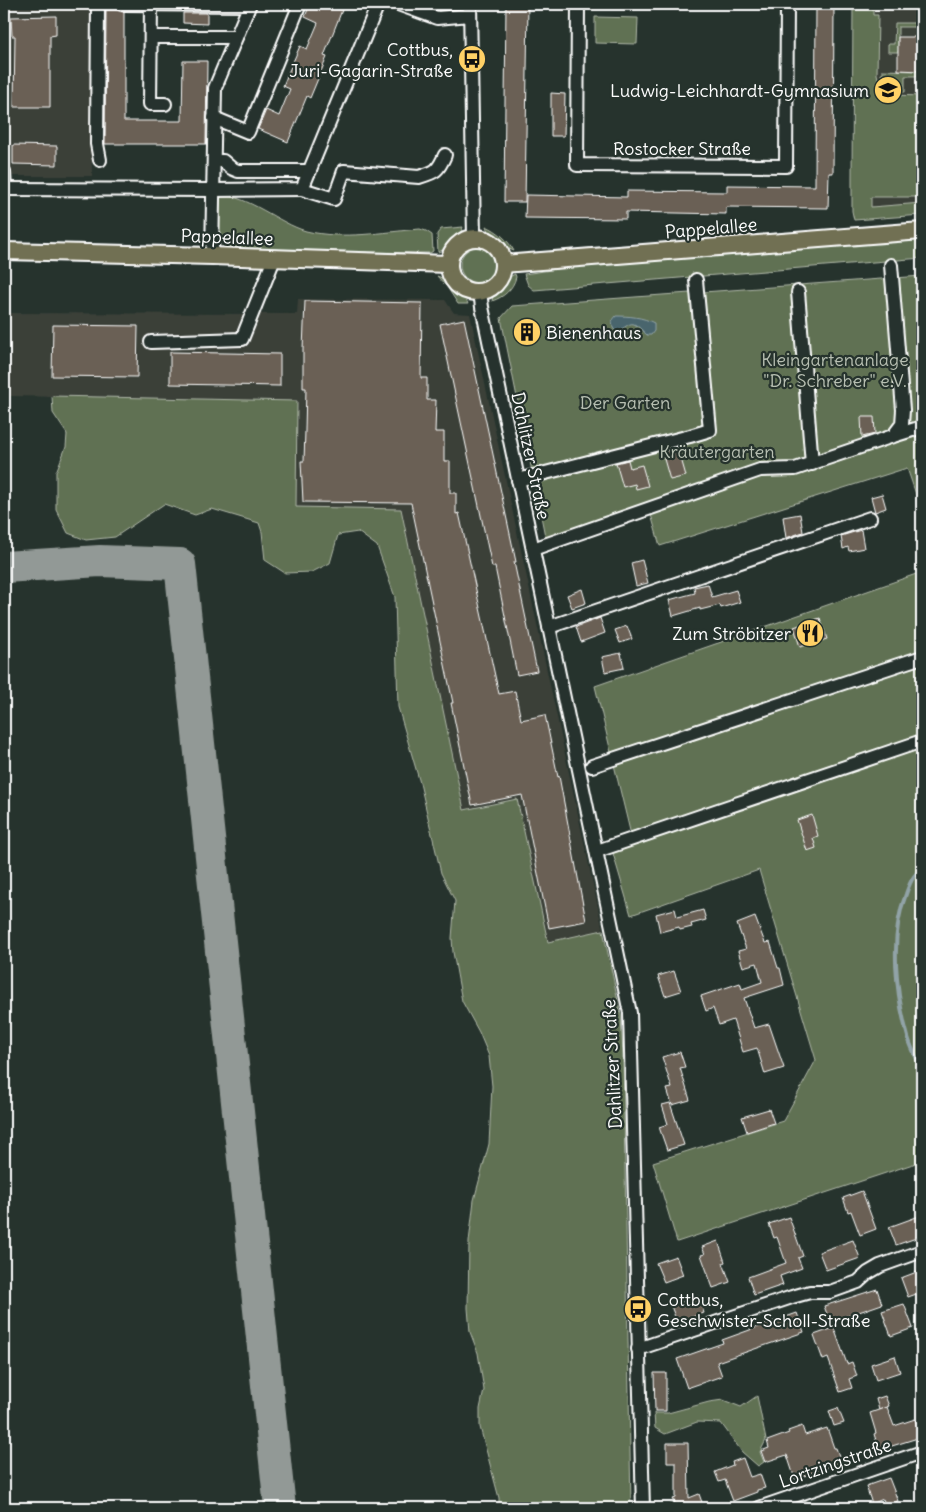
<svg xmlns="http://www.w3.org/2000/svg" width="926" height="1512" font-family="Delius,sans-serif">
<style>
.built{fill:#3a4039}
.green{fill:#607153;stroke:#b0b8a9}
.water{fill:#48656d;stroke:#91a3a7}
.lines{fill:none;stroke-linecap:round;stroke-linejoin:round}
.stream{stroke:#91a3a7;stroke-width:4}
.taxiway{stroke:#929996;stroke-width:32}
.building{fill:#6a6054;stroke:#fff}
.minor-casing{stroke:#fff;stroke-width:16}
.major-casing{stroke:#fff;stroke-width:20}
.minor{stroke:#26332d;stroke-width:12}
.major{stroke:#716f52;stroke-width:16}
.labels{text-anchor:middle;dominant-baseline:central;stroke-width:4.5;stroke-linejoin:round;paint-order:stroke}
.poi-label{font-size:18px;fill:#fff;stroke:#26332d;text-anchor:end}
.street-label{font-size:18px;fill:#fff;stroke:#26332d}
.park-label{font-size:18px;fill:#b7bfb2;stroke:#26332d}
</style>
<rect width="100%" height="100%" fill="#26332d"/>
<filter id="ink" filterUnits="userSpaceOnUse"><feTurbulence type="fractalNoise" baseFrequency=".02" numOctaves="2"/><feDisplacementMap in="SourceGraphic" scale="10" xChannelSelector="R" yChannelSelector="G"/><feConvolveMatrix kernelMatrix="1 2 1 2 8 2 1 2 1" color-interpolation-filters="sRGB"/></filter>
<g filter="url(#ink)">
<!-- built -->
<g class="built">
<polygon points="4,4 91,8 92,176 4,176"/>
<polygon points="853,4 922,4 922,207 853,213"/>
<polygon points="298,299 445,300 454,313 470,314 603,930 548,942 517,799 464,810 401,510 296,508 296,401 9,396 9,313 297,314"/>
<polygon points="922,873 922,1002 919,980 917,926 920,874"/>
</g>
<!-- green -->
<g class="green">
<polygon points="853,4 873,4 873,15 878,15 877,74 879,82 882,88 891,95 922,96 922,197 871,197 871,207 922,203 922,215 854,220 852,211 852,177"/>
<polygon points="595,17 638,18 637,44 595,43"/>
<polygon points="895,23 915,23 915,27 898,27 898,52 888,52 888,44 894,44"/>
<path d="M 883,70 L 919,71 L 919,76 L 905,76 L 905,92 C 892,92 883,88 881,74 L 883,74 Z"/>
<path d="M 221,196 C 246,194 280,224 306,231 C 343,240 383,232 420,229 L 426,231 L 432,235 L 433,251 L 430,253 L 232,250 C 211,243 218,216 218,199 Z"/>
<path d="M 486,226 C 498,231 508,240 514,251 C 503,247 489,237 486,226 Z"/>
<path d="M 463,227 C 459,239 449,248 438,252 L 437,234 L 441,229 Z"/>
<polygon points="922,237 922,258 534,290 528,285 524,274 598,263"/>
<circle cx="478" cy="265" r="18"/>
<path d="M 515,274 L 516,277 C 513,289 504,297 492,301 C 493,290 504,279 515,274 Z"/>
<path d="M 437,276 C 449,280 464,292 468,304 L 458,304 L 447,287 Z"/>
<polygon points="922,276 922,498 918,500 907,468 660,546 650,511 546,541 501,318 512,306"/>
<polygon points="52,396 297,401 296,507 401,509 464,810 517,799 548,942 603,930 621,1015 623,1056 631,1508 499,1508 499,1498 480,1427 480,1409 484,1390 478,1353 470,1332 468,1308 469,1242 474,1200 489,1144 492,1086 489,1056 479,1032 462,1001 453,952 452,938 455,901 441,873 420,783 398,707 395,597 377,546 358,532 338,535 330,563 312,572 285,573 265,560 262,532 259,523 212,509 195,515 164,504 115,537 86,540 68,533 56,509 56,472 66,447 67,434 53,413"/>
<polygon points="922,572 922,737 631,835 595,686"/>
<path d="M 922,745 L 922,873 L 920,874 C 918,917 916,959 922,1002 L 922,1161 L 677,1242 L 653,1162 L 783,1121 L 816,1060 L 759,870 L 631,915 L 612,850 Z"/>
<polygon points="757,1396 766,1440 760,1452 764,1462 758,1466 742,1452 721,1423 697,1422 665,1434 655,1428 654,1413 668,1413 709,1402 723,1400 741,1407"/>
</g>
<!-- water -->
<path class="water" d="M 616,316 C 629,316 643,317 654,323 L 654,331 L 651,335 L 647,335 C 643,332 639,326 634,324 C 628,322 622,331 616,332 L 613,328 L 612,321 Z"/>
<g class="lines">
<!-- stream -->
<path class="stream" d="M 922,869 C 913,874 909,885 906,894 C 889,936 896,995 908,1037 C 911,1048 917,1059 922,1069"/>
<!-- taxiway -->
<polyline class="taxiway" points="4,567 100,561 180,564 280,1508"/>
</g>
<!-- building -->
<g class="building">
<polygon points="310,4 327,4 342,10 324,56 327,57 310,98 307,96 288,142 258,129 266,110 279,116 290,89 283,86 289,71 300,46 307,49 318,23 305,17"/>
<polygon points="506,4 528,4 525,202 504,202"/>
<polygon points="816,4 834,4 833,173 829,173 828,208 726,207 726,214 626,212 626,219 525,218 526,195 627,197 627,191 727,192 727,185 815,186"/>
<polygon points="106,10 116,10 124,12 124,121 182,121 183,61 207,61 206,144 105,144"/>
<polygon points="183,13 207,13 207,24 183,23"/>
<polygon points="56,16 56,35 50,36 50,107 14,107 15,36 12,36 11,17"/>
<polygon points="898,37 922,37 922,71 898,70"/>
<polygon points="551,93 565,94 564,136 551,136"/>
<polygon points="13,145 57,146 57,165 13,164"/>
<polygon points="305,301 422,303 421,378 427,378 427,400 436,400 435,432 444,432 444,461 450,461 450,493 456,493 456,514 459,513 499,694 515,691 521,720 545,715 558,777 559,776 586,921 549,928 522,795 472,805 451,703 453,703 411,503 303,502 301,461 304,461 305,431 306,388 303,388 303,349"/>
<polygon points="464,319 516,562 514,562 537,671 517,675 495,567 492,567 440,324"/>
<polygon points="53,325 138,326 137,377 52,376"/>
<polygon points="170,352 280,354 280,386 170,384"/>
<polygon points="861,417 874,417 875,434 862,437"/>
<polygon points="678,448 686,476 670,480 662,452"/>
<polygon points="628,460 630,468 642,465 648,486 636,489 635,484 623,487 616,463"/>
<polygon points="882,494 886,508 875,512 871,497"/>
<polygon points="800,514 803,532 786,538 783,517"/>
<polygon points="861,530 864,548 849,551 848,547 843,549 841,536"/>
<polygon points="642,560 648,583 636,586 631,563"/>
<polygon points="708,584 712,597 736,590 740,602 721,608 720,605 700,610 700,608 673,616 669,600 695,593 694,587"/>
<polygon points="582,589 586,603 572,608 567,595"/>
<polygon points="600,618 605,633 581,642 576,627"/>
<polygon points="820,618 827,639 800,647 794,627"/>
<polygon points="627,626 632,639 620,643 615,630"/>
<polygon points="621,653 624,668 605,672 602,657"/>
<polygon points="812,815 818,836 813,838 816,848 807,851 797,820"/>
<polygon points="675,909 677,917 703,910 706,920 691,924 692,927 680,930 679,927 660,932 656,914"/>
<polygon points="755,917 765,943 770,942 778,968 780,968 784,985 744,998 754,1028 769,1024 784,1068 765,1074 757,1048 743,1052 733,1020 719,1025 713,1008 706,1011 701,996 740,983 742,989 762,982 757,963 743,967 738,951 746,949 737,924"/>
<polygon points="674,971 681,991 665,996 658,976"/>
<polygon points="680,1052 685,1067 680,1068 690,1100 672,1105 667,1089 672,1088 662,1057"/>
<polygon points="670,1103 684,1145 667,1150 659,1127 668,1124 662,1105"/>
<polygon points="769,1109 774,1123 747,1132 742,1117"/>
<polygon points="862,1191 876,1229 860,1235 851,1211 848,1212 843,1198"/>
<polygon points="922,1215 922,1236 896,1245 889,1227"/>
<polygon points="789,1217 803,1256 798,1258 802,1268 780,1276 783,1285 754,1295 748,1277 786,1263 777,1237 774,1238 769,1224"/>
<polygon points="853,1240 860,1258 826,1270 819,1252"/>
<polygon points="718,1241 725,1262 723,1263 730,1282 713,1288 701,1255 705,1254 702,1247"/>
<polygon points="676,1256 683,1275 664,1282 656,1263"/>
<polygon points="922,1270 922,1292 908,1297 901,1278"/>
<polygon points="877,1289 882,1304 830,1322 824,1306"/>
<polygon points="698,1296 704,1313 677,1322 671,1306"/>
<polygon points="904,1304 913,1328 891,1336 882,1311"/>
<polygon points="797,1313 804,1332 717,1362 722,1376 687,1388 677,1359 723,1343 722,1340"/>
<polygon points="834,1328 847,1364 852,1362 857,1376 849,1379 852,1388 840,1392 828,1358 823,1360 814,1335"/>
<polygon points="895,1356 900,1372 876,1380 871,1364"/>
<polygon points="654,1373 666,1373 666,1411 655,1411"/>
<polygon points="885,1396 889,1406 879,1410 876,1399"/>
<polygon points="887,1407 894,1426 915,1419 921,1437 879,1450 874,1434 876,1433 870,1413"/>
<polygon points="838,1408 844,1423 834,1426 829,1411"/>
<polygon points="802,1426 805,1435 827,1428 834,1448 836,1448 839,1456 836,1457 838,1464 795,1479 787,1455 765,1462 761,1451 769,1448 767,1441 789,1433 788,1431"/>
<polygon points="667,1443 688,1443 689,1498 699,1494 704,1508 664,1508 675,1503 673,1499 676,1498 676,1463 667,1463"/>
<polygon points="743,1458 750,1477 760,1474 765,1488 757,1490 757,1492 733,1501 725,1480 719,1482 715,1472 733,1465 732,1462"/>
<polygon points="889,1478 898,1501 886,1506 883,1499 872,1504 866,1486"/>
</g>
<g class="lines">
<defs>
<g id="minor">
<polyline points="98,4 97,144 100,160"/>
<polyline points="122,4 249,5"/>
<polyline points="151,4 150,104 165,104"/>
<polyline points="398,4 437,18 470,15"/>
<polyline points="470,4 474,238"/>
<polyline points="578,4 577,165 786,166 787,4"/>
<polyline points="151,37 236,37"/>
<polyline points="214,118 248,132 300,4"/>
<polyline points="214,161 223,161 231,168 238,171 310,171"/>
<polyline points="4,172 5,189"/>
<polyline points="4,189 213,190 302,189 378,4"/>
<path d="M 302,189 L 334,199 L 344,171 L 419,177 C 436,172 438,171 445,155"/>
<polyline points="212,256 215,88 250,4"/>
<polyline points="480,292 482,307 630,1013 643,1508"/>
<polyline points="798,292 812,464"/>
<polyline points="151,342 242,339 274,259"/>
<polyline points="893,436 922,427"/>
<polyline points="518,480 690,436 710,430 696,280"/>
<polyline points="533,549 760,470 795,469 893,436 902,424 903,410 891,265"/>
<polyline points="549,627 870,518"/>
<polyline points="592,766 922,657"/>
<polyline points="597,851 922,741"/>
<polyline points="638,1349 792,1297 810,1292 830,1292 858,1282 868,1273 880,1266 922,1251"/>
<polyline points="759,1508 922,1452"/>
</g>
<g id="major">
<circle cx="476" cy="265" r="27"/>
<polyline points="4,251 212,256 448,264"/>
<polyline points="503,264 922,231"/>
</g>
</defs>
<!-- minor casing -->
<use href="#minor" class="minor-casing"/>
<!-- major casing -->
<use href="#major" class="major-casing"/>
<!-- minor -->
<use href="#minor" class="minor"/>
<!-- major -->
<use href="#major" class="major"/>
</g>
</g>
<!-- icons -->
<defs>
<symbol id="bus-disc" viewBox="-11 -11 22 22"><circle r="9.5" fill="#ffd166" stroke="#26332d"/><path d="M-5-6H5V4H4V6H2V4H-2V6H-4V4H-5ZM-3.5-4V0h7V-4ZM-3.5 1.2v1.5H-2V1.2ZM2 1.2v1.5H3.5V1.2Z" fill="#111"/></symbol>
<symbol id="school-disc" viewBox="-11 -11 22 22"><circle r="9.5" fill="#ffd166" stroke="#26332d"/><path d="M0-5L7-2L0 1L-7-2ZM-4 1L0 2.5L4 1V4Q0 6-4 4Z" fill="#111"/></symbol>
<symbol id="building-disc" viewBox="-11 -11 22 22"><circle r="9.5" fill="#ffd166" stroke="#26332d"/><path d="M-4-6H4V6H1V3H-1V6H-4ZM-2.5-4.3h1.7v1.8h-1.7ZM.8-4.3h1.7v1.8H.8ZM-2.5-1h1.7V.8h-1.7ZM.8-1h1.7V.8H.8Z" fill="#111"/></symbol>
<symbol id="restaurant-disc" viewBox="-11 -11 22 22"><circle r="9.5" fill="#ffd166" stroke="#26332d"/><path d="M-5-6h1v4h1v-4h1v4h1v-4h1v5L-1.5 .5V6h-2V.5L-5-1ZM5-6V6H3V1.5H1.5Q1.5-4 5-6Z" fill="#111"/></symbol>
</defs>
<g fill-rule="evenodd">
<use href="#bus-disc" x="456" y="43" width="32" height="32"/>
<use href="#school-disc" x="872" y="74" width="32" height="32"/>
<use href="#building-disc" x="511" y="316" width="32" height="32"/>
<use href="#restaurant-disc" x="794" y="617" width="32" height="32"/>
<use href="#bus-disc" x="622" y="1293" width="32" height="32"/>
</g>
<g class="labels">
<!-- poi labels -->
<g class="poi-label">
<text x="453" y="49">Cottbus,<tspan x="453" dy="21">Juri-Gagarin-Straße</tspan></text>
<text x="869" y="90">Ludwig-Leichhardt-Gymnasium</text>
<text x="546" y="332" text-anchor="start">Bienenhaus</text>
<text x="791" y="633">Zum Ströbitzer</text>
<text x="657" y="1299" text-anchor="start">Cottbus,<tspan x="657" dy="21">Geschwister-Scholl-Straße</tspan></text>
</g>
<!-- street labels -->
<g class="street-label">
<text x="682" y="148">Rostocker Straße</text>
<text transform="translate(711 228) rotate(-5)">Pappelallee</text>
<text transform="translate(227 237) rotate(2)">Pappelallee</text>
<text transform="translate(531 456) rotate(78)">Dahlitzer Straße</text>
<text transform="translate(612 1064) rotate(-93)">Dahlitzer Straße</text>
<text transform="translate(835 1463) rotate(-19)">Lortzingstraße</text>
</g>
<!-- park labels -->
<g class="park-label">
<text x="835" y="359">Kleingartenanlage<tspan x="835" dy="21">"Dr. Schreber" e.V.</tspan></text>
<text x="625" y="402">Der Garten</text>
<text x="717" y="451">Kräutergarten</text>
</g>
</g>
<!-- margin -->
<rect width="926" height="1512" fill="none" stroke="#26332d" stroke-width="20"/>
<rect x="10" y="10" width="906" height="1492" fill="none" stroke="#fff" stroke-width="2" filter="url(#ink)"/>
</svg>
